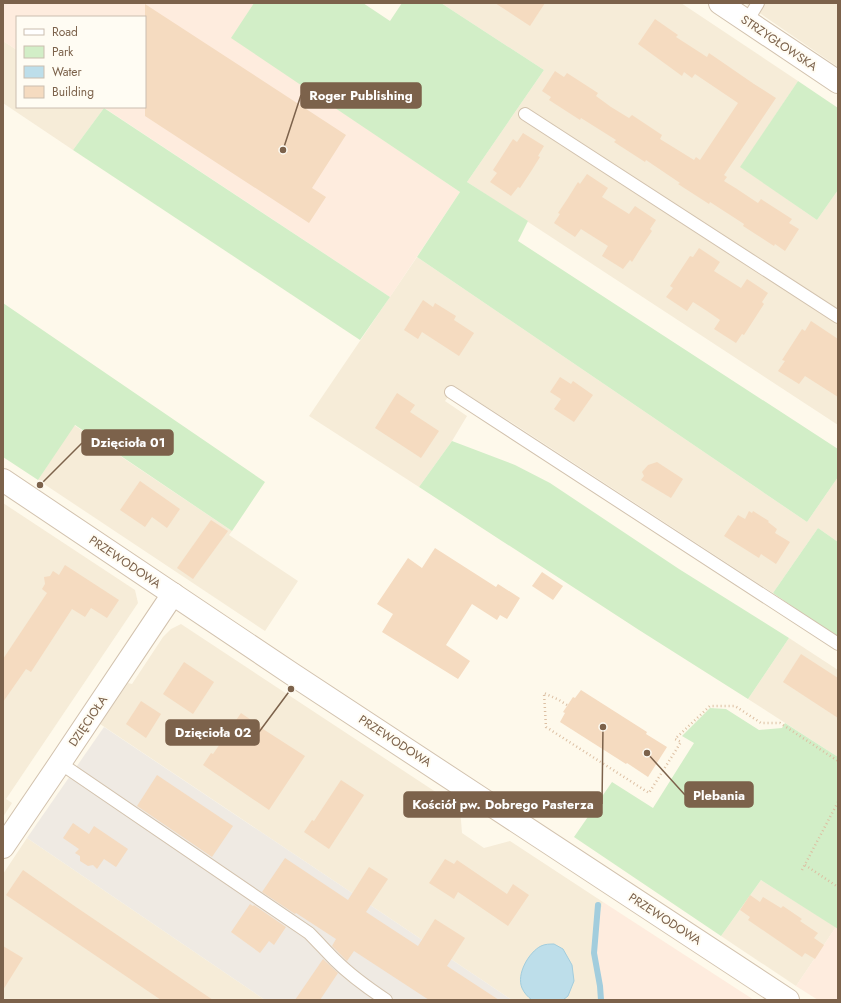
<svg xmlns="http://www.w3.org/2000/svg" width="841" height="1003" font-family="Jost,sans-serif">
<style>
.residential{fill:#f6ecd8}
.commercial{fill:#feecde}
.industrial{fill:#efeae3}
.green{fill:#d2eec7}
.water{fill:#bddeea;stroke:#a2cddd}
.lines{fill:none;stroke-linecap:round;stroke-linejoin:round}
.stream{stroke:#a2cddd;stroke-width:6}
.building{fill:#f5dbc0}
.service-casing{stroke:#d2c2ae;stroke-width:14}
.minor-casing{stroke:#d2c2ae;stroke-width:24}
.tertiary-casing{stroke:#d2c2ae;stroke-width:24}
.path{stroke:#dcbfa2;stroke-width:2.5;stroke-dasharray:1 3;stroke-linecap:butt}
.service{stroke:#fff;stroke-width:12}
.minor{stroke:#fff;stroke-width:22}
.tertiary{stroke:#fff;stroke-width:22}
.labels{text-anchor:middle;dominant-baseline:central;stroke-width:4;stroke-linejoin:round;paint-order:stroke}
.street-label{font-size:12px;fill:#7c624b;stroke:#fffcf3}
.leader{fill:none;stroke:#7c624b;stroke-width:1.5}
.callout-dot{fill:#7c624b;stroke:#fffcf3;stroke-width:1.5}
.callout{fill:#7c624b;stroke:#7c624b;stroke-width:1.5}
.callout-label{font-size:13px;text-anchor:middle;font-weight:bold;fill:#fff}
</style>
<rect width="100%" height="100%" fill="#fef9eb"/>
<!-- residential -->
<g class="residential">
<polygon points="441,3 681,3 798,81 741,167 817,220 838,190 838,425 467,182 544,70"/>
<polygon points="744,3 838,3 838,67 761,14"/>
<polygon points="3,41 17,50 17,107 103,107 104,108 73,150 3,103"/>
<polygon points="417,257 807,522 838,477 838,542 818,528 773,593 511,422 455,387 445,401 467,416 452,441 419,487 309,416"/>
<polygon points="74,425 232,531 229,535 298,581 265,631 38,480"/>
<polygon points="3,503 135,590 138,603 6,799 12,803 3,817"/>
<polygon points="181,624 460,808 462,833 484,848 510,841 603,902 594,940 603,1000 512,1000 100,724 128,683 132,684 163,637 171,629"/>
<polygon points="789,638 838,670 838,757 748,699"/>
<polygon points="27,838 265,1000 3,1000 3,874"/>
<polygon points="761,880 836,927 796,986 721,936"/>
</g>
<!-- commercial -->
<g class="commercial">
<polygon points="3,3 254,3 232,38 460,192 390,297 103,107 145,107 145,17 17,17 17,50 3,41"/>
<polygon points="603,902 754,1000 603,1000 594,940"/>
<polygon points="836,927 838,929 838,1000 818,1000 796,986"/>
</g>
<!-- industrial -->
<polygon class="industrial" points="104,727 512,1000 265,1000 27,838"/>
<!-- green -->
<g class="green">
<polygon points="254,3 363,3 390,21 402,3 441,3 544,70 467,182 528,221 518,241 838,449 838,477 807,522 417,257 460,192 231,38"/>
<polygon points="798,81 838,108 838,190 817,220 740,167"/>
<polygon points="104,108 390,297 360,340 73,150"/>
<polygon points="3,303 265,482 232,531 75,425 38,480 3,457"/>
<polygon points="452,441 515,465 550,483 679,569 789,638 748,699 639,630 419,487"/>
<polygon points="818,528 838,542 838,638 773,593"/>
<polygon points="710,708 726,709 759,730 782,728 785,723 838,757 838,929 761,880 721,936 574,837 612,782 653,808 694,743 682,736"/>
</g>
<!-- water -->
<path class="water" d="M 554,944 L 563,949 L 572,965 L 574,981 L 568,996 L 563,1000 L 532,1000 C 528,997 524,993 522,988 C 516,974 529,952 541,946 C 545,944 550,944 554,944 Z"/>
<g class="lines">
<!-- stream -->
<polyline class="stream" points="598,905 594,953 600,986 601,1000"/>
</g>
<!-- building -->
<g class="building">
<polygon points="495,3 545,3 530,26"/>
<polygon points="145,4 346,135 312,188 326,197 309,223 145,116"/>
<polygon points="655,19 678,35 676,37 707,57 709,53 754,84 776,98 724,175 727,177 724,181 737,189 758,203 761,199 792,219 789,223 799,229 785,251 775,244 774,246 743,226 744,224 710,202 709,204 678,184 680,183 646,160 645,162 614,142 616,140 581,118 580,120 549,100 551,97 542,91 555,71 564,77 567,73 598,93 596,96 611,107 629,118 632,115 662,135 660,139 694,160 696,157 700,160 738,103 695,74 692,78 684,72 682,76 638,44"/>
<polygon points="523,133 544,146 538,156 540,157 530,173 520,188 518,187 511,196 490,182 497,173 493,170 513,139 517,142"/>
<polygon points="587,174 608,188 602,197 629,214 635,206 656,220 650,229 652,231 642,246 632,262 630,260 623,269 602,256 608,246 581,229 575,237 554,223 560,214 558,213 568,198 578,182 580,184"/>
<polygon points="699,248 720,262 714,271 741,288 747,279 768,293 762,302 764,304 744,335 742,334 736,343 714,329 720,320 707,311 693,302 687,311 666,297 673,288 670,286 690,256 693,257"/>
<polygon points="423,300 433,307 435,303 456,316 454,320 474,333 459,356 422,332 418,339 404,330"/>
<polygon points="811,321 838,339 838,397 805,376 799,384 778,371 785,361 782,360 802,329 805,331"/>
<polygon points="560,377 571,384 573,381 593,395 574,422 554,409 561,399 550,392"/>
<polygon points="397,393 415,405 410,412 439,431 421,458 375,428"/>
<polygon points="657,462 683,479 671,498 641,480 644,476 642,472 648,465"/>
<polygon points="140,481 180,509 167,528 152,517 145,527 120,510"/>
<polygon points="749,511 752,513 753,511 769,521 768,522 777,529 775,533 790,542 776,564 761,554 759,558 724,536 738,515 745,519"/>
<polygon points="211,520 228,531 193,579 177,568"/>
<polygon points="435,548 496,587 498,584 520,598 507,619 500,615 497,620 472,604 446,645 470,661 458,679 382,632 393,614 377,604 408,558 422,568"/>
<polygon points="65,565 119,600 107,618 91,608 85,617 72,609 31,672 26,669 3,702 3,659 47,593 42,589 45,584 44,577 50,576 53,571 59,575"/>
<polygon points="542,572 563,586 553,600 532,586"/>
<polygon points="801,654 838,678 838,718 783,682"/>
<polygon points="184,662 214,682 193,714 163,694"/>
<polygon points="581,690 647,732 646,734 667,747 648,777 627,763 626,764 560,722 565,713 563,712 573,697 575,698"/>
<polygon points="141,701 161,714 146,738 126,724"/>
<polygon points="241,713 263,728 263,729 305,756 269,810 203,765 211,753 213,754"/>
<polygon points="157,775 233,826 212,857 137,806"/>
<polygon points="341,780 364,795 329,849 304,832 312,820 314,821"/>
<polygon points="73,823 89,834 94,826 128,849 116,867 104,859 97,869 93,865 88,866 80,861 80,856 75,853 79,849 63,838"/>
<polygon points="285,858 348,900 369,867 388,879 366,912 418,946 435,919 465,938 447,966 499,1000 429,1000 354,951 347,961 332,946 336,939 296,913 295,914 262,892"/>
<polygon points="445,859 454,864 457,860 507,894 513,884 529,895 508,926 458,892 454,899 429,883"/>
<polygon points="23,870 73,905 213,1000 161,1000 80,945 6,895"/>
<polygon points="750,895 760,902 763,897 781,908 783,906 802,919 800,921 818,933 814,938 824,945 815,959 805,953 802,957 748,920 750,917 740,910"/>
<polygon points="250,904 253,906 254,905 286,927 274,945 269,941 260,953 231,932"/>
<polygon points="3,946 23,958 3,990"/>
<polygon points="323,959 338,973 320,1000 295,1000"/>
</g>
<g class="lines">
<defs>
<g id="service">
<polyline points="747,21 758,3"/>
<polyline points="525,114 838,317"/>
<polyline points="451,392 838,644"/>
<path d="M 60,763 L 309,933 C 318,942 326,951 335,960 C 350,975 368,988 386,1000"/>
</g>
<g id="minor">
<polyline points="720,3 838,82"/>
<polyline points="3,847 60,763 173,594"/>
</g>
<polyline id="tertiary" points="3,480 292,674 788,1000"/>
</defs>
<!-- service casing -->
<use href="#service" class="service-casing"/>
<!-- minor casing -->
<use href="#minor" class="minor-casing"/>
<!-- tertiary casing -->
<use href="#tertiary" class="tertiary-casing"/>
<!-- path -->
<g class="path">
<polyline points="567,705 559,700 544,693 546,727 649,793 681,742 675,739 710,706 735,706 761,723 780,723 838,761"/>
<polyline points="805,865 838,887"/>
<polyline points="802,870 838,802"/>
</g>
<!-- service -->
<use href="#service" class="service"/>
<!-- minor -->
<use href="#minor" class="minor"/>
<!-- tertiary -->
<use href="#tertiary" class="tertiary"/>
</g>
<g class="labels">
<!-- street labels -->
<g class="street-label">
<text transform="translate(779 43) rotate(34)">STRZYGŁOWSKA</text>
<text transform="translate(125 562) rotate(34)">PRZEWODOWA</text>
<text transform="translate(88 721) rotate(-56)">DZIĘCIOŁA</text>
<text transform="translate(395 741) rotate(33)">PRZEWODOWA</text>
<text transform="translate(665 919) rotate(33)">PRZEWODOWA</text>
</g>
</g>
<!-- callouts -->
<path class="leader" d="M283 150L301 95M40 485L82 443M291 689L259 732M647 753L685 795M603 727L602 804"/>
<g class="callout-dot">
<circle cx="283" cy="150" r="4"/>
<circle cx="40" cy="485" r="4"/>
<circle cx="291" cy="689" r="4"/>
<circle cx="647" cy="753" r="4"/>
<circle cx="603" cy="727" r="4"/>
</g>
<g class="callout">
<rect x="301" y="83" width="120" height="25" rx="4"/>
<rect x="82" y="430" width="91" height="25" rx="4"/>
<rect x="166" y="720" width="93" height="25" rx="4"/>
<rect x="685" y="782" width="68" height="25" rx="4"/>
<rect x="404" y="792" width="198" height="25" rx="4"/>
</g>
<g class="callout-label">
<text x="361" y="100">Roger Publishing</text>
<text x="128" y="447">Dzięcioła 01</text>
<text x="213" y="737">Dzięcioła 02</text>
<text x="719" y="800">Plebania</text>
<text x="503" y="809">Kościół pw. Dobrego Pasterza</text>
</g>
<!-- border -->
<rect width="841" height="1003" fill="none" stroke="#7c624b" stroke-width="8"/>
<!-- legend -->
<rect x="16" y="16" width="130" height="92" fill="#fffcf3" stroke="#cbbeb0"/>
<rect x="24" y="29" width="20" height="6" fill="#ffffff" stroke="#cbbeb0"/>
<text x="52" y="36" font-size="12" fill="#7c624b">Road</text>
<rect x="24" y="46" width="20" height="12" fill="#d2eec7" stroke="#cbbeb0"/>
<text x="52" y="56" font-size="12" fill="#7c624b">Park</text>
<rect x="24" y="66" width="20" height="12" fill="#bddeea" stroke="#cbbeb0"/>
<text x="52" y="76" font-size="12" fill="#7c624b">Water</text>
<rect x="24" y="86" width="20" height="12" fill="#f5dbc0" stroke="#cbbeb0"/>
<text x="52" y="96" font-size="12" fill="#7c624b">Building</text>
</svg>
